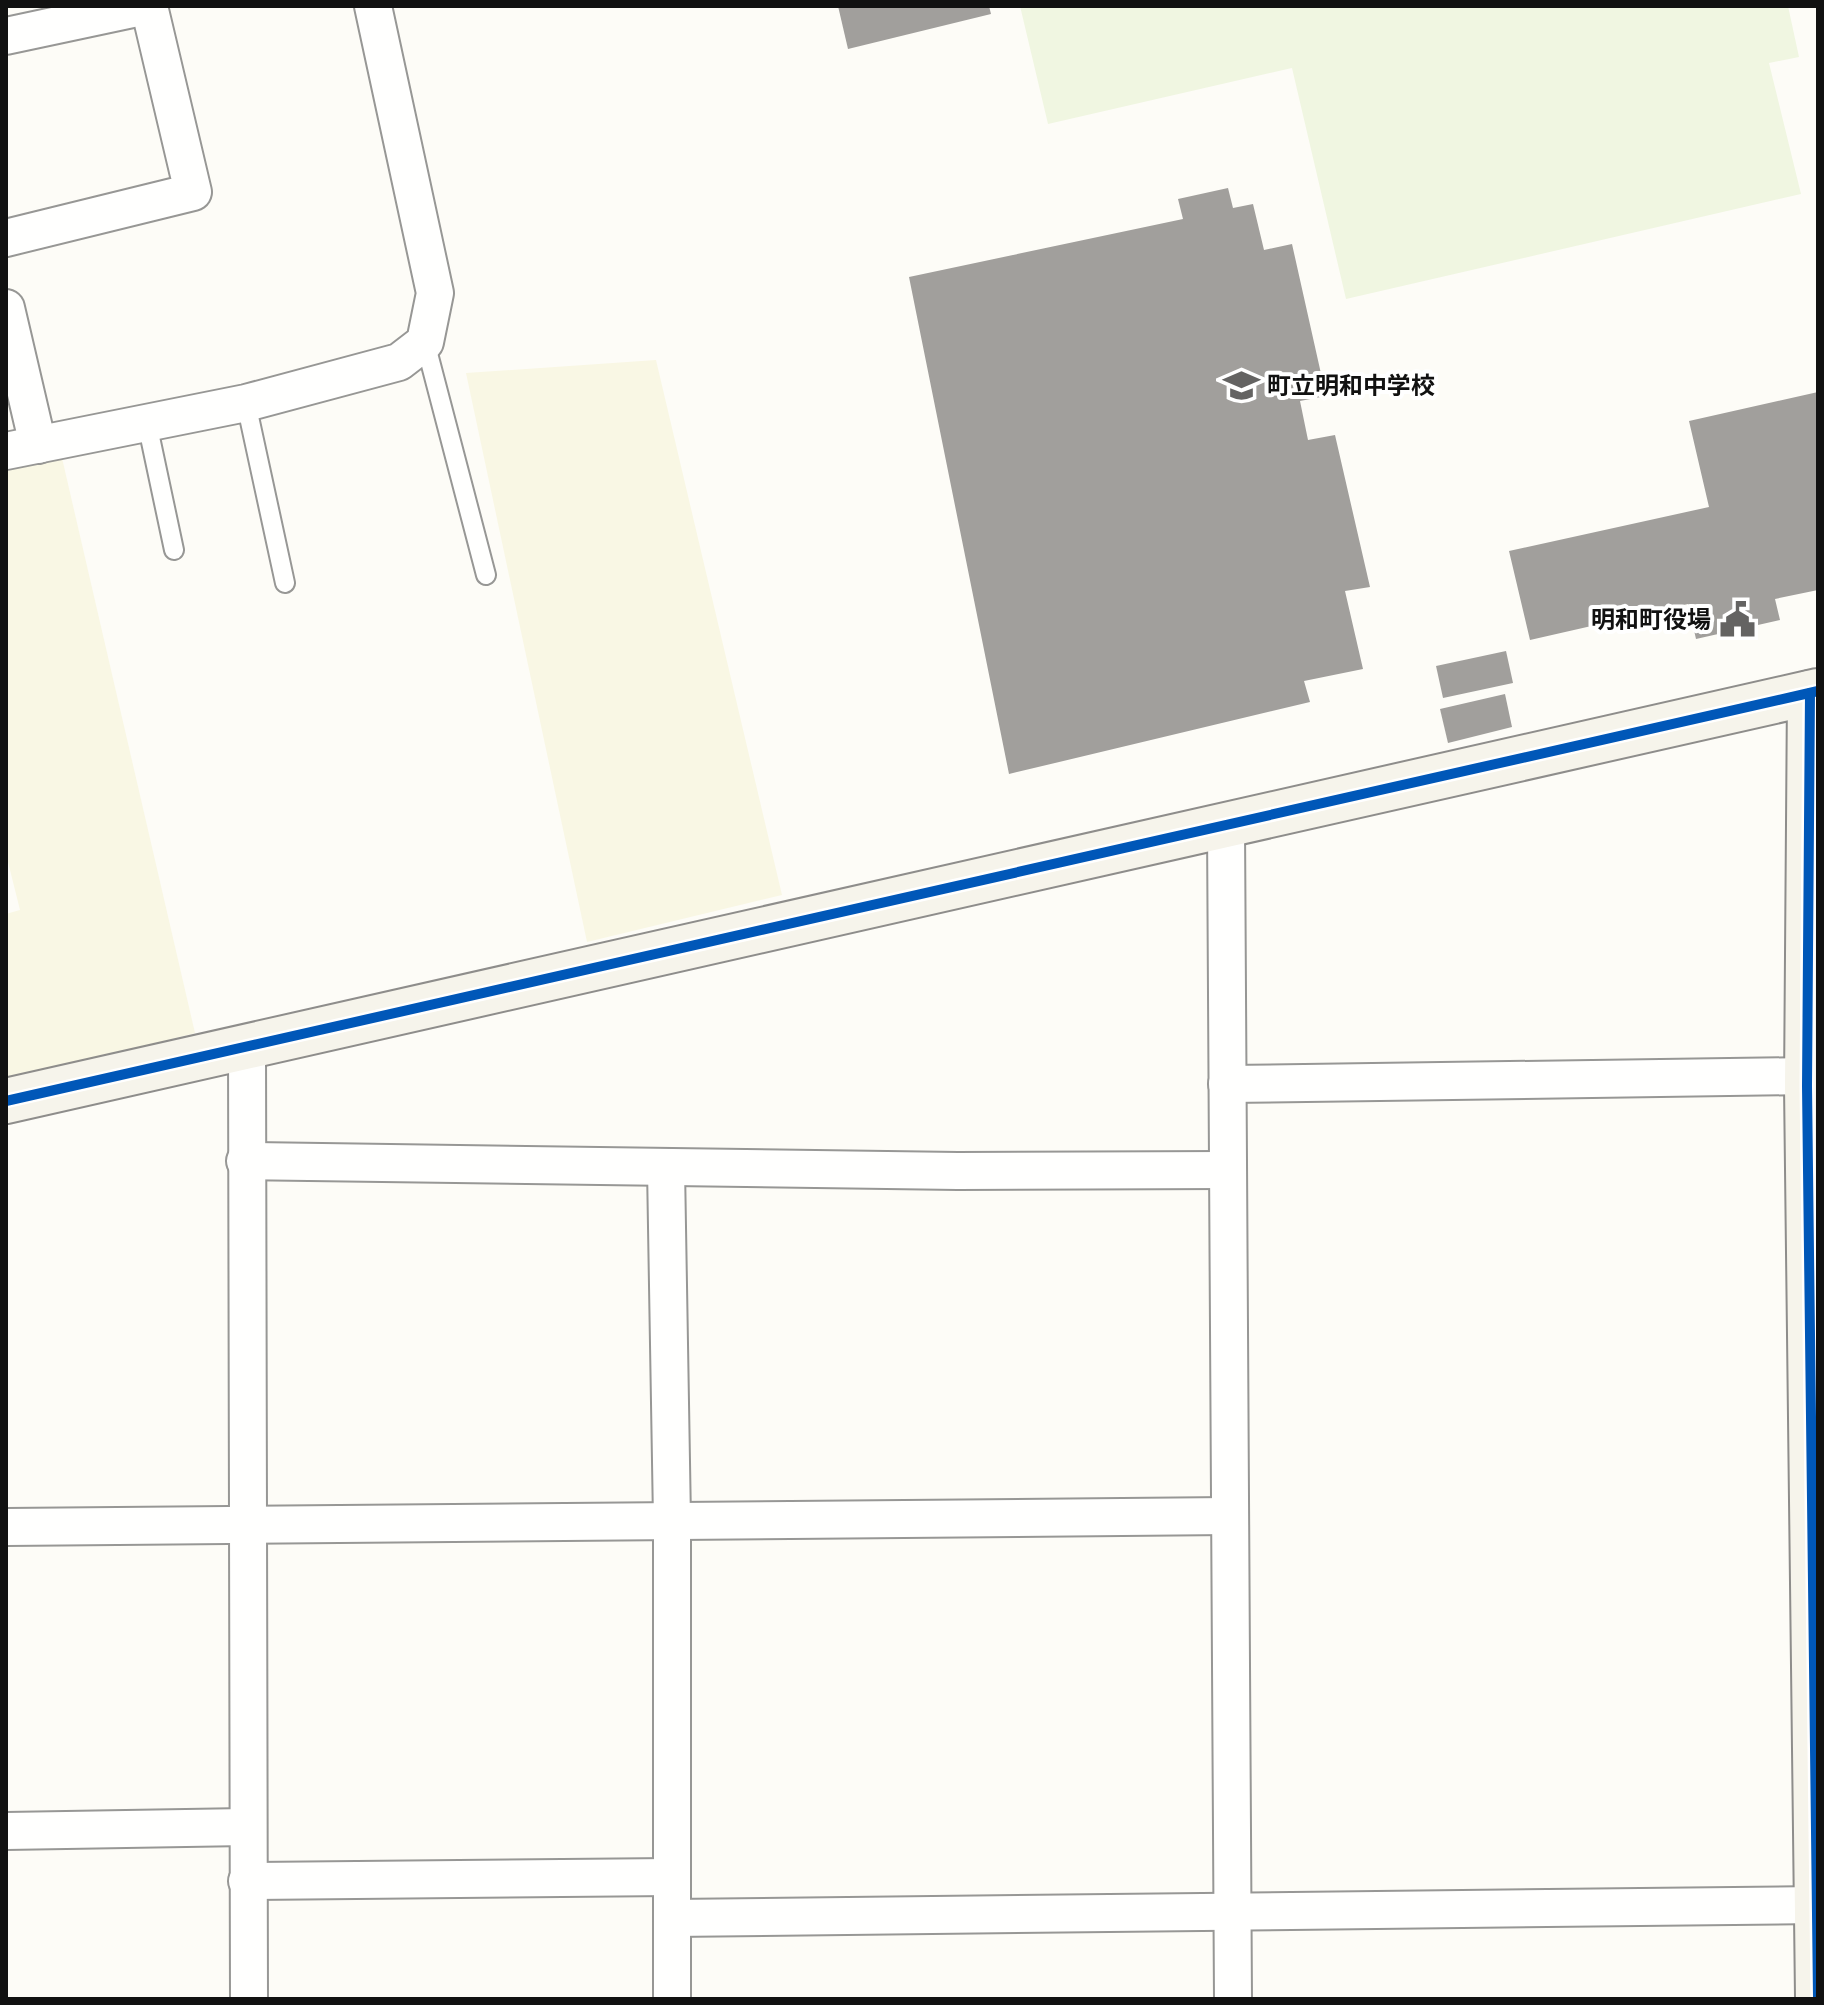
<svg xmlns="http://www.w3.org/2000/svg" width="1824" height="2005" font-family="Merriweather,'Noto Sans JP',serif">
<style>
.farmland{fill:#f9f7e4}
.pitch{fill:#f0f6e1}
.building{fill:#a19f9c}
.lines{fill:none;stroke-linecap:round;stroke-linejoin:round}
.lane-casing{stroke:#979795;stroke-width:22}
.street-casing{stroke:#979795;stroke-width:40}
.secondary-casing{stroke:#8e8d8b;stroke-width:48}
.lane{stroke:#fffffe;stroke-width:18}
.street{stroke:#fffffe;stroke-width:36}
.secondary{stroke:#f6f4eb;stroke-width:44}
.cycleway-casing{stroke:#fff;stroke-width:15}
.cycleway{stroke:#0057b8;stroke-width:10}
.labels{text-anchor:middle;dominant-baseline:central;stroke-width:8;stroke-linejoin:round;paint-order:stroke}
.poi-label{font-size:24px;font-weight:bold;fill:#111;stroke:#fff;text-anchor:start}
</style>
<rect width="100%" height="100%" fill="#fdfcf7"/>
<!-- farmland -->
<g class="farmland">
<polygon points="656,360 782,895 587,942 466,373"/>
<polygon points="62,458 195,1033 6,1082 6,914 20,910 6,854 6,471"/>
</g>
<!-- pitch -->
<polygon class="pitch" points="1020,6 1788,6 1799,57 1769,63 1801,194 1346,299 1292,68 1048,124"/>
<!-- building -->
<g class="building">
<polygon points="838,6 989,6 991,14 848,49"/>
<polygon points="1228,188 1233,208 1253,204 1264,250 1292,244 1326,396 1300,401 1308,440 1335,435 1370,587 1345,591 1363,669 1304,681 1310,702 1009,774 909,277 1183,219 1178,199"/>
<polygon points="1818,392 1818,590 1775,599 1780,620 1696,639 1688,604 1530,640 1509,551 1709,507 1689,421"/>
<polygon points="1506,651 1513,683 1443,698 1436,666"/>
<polygon points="1505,694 1512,727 1448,743 1440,709"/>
</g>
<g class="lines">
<defs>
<g id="lane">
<polyline points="425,342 486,575"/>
<polyline points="246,403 285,583"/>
<polyline points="147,423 174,550"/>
</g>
<g id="street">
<polyline points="6,36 147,6"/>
<polyline points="6,238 193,192 149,6"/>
<polyline points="6,308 38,445"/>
<polyline points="6,451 246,403 399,362 425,342 435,293 373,6"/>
<polyline points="1226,826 1233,1999"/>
<polyline points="247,1044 249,1999"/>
<polyline points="1227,1084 1807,1076"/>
<polyline points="245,1161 958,1171 1227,1170"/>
<polyline points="666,1168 672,1520 672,1999"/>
<polyline points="6,1527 1229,1516"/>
<polyline points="6,1831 246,1827"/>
<polyline points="247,1881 671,1877"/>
<polyline points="672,1918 1817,1905"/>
</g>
<g id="secondary">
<polyline points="1810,693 1807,1086 1818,1997"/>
<polyline points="6,1101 1818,691"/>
</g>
</defs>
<!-- lane casing -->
<use href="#lane" class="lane-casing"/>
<!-- street casing -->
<use href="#street" class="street-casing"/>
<!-- secondary casing -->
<use href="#secondary" class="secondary-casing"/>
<!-- lane -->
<use href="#lane" class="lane"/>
<!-- street -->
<use href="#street" class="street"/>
<!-- secondary -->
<use href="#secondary" class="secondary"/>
<defs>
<g id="cycleway">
<polyline points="1810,693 1807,1086 1818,1997"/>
<polyline points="6,1101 1818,691"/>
</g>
</defs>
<!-- cycleway casing -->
<use href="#cycleway" class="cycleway-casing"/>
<!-- cycleway -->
<use href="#cycleway" class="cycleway"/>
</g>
<!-- icons -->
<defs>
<symbol id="school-bare" viewBox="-9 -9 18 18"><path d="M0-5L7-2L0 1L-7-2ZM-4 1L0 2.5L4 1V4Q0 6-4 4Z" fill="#646362" stroke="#fff" stroke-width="2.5" paint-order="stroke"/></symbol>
<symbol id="civic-bare" viewBox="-9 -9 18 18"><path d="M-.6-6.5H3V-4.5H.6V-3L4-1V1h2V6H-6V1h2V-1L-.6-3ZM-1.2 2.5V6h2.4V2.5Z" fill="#646362" stroke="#fff" stroke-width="2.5" paint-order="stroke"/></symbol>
</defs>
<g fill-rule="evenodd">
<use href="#school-bare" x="1216" y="360" width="51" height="51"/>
<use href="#civic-bare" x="1712" y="594" width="51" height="51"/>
</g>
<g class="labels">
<!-- poi labels -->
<g class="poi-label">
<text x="1267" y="385">町立明和中学校</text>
<text x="1711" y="619" text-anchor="end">明和町役場</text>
</g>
</g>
<!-- border -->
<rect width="1824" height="2005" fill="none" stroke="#111111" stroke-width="16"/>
</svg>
